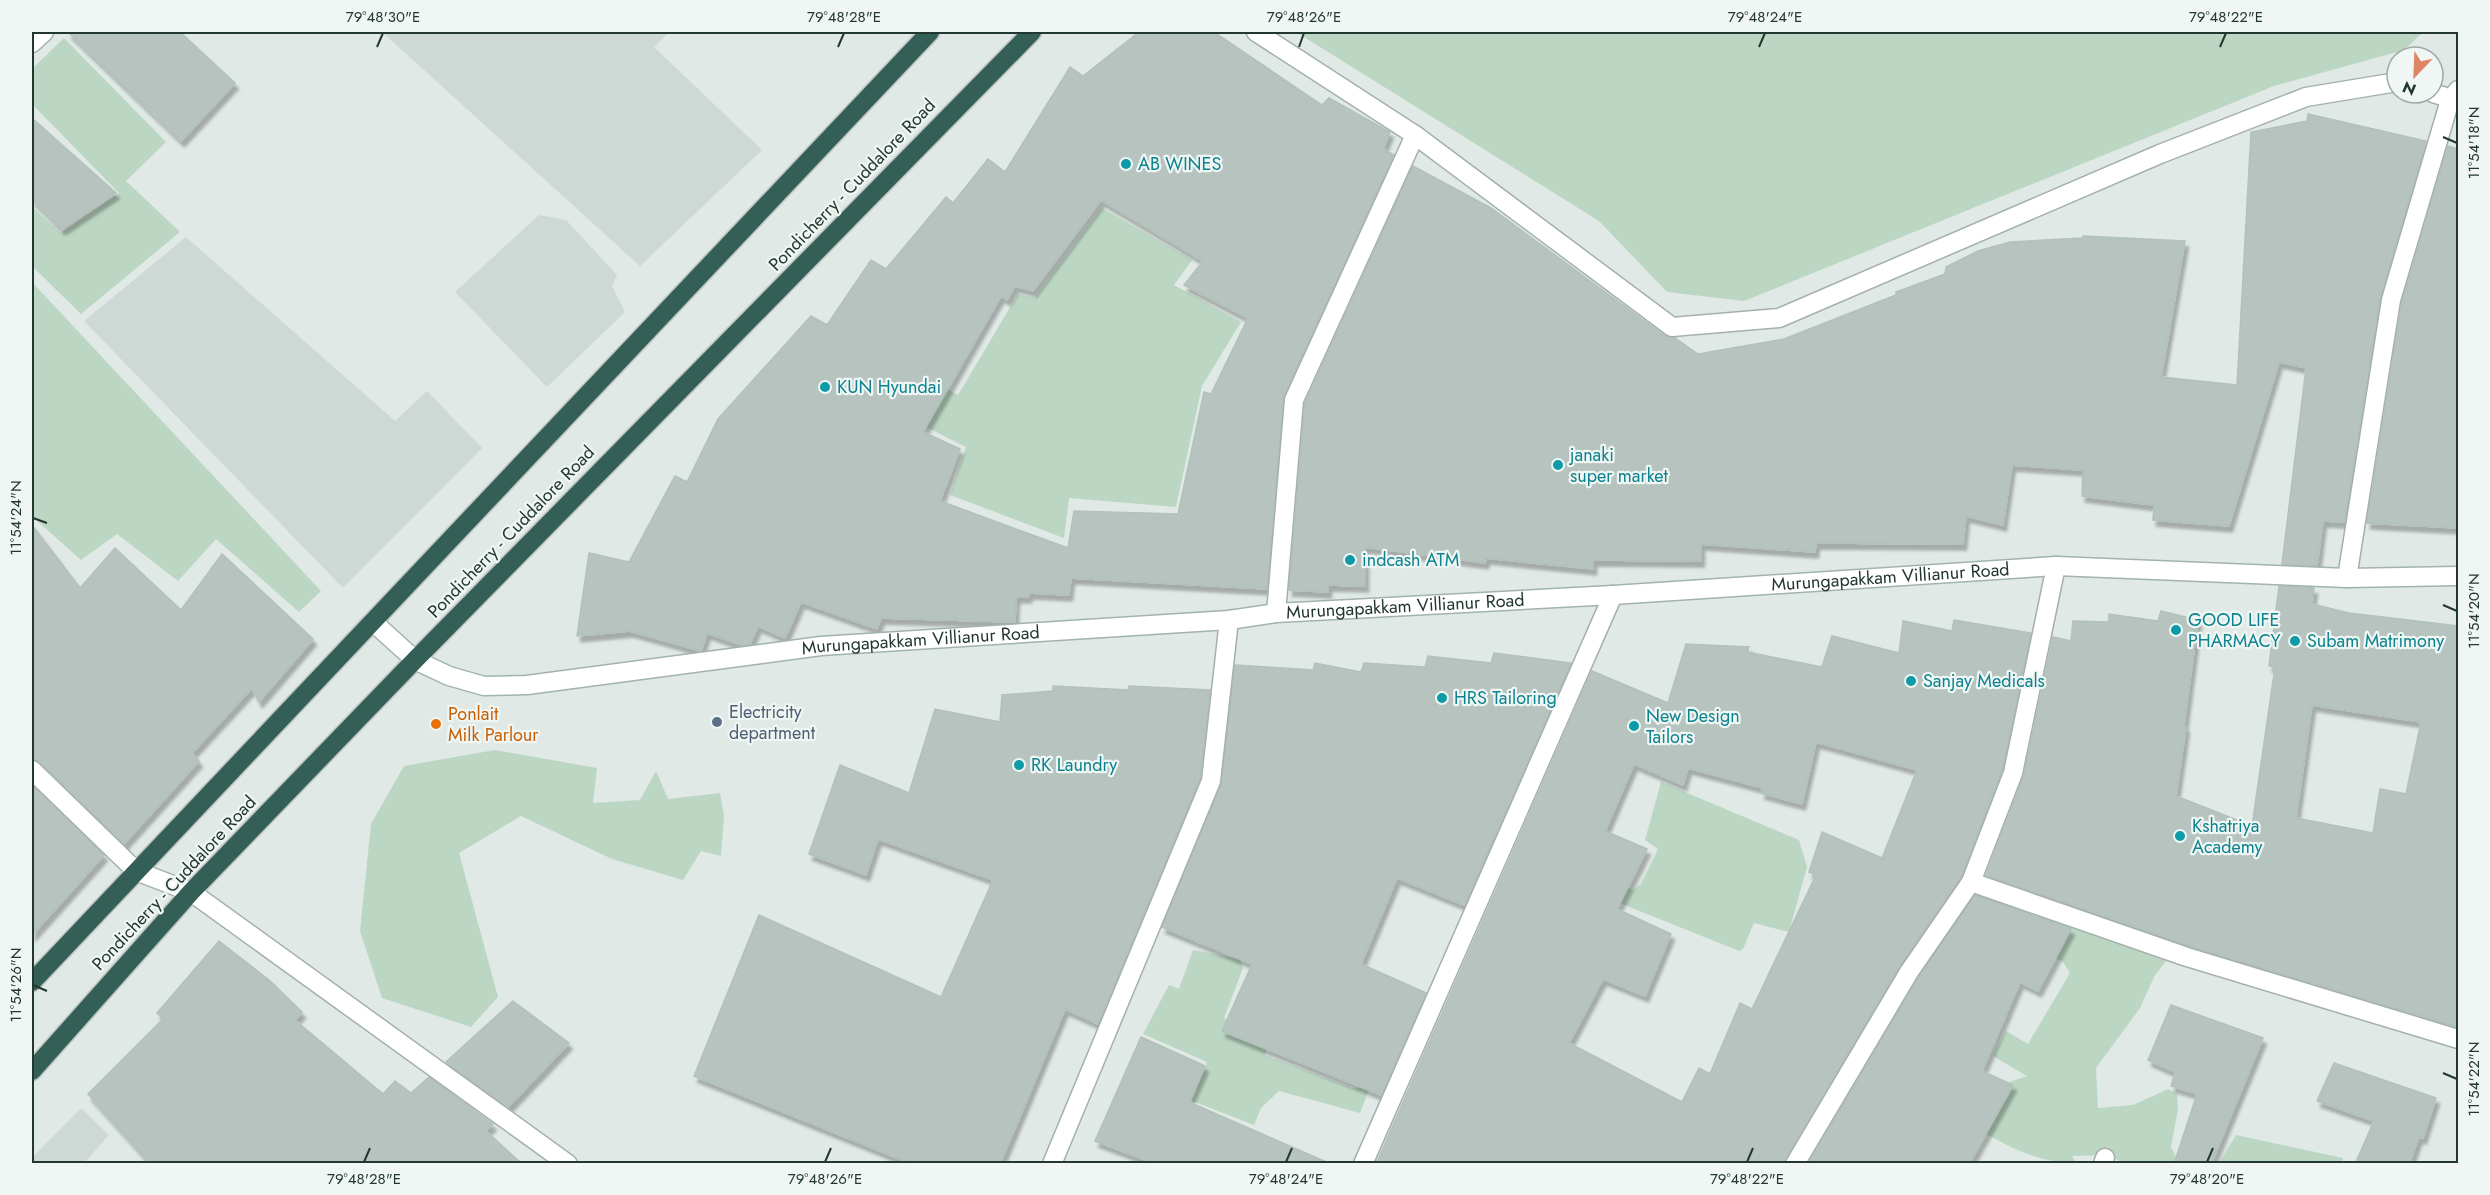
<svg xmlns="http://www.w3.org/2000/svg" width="2490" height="1195" font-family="Jost,sans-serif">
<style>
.built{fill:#ced8d4}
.green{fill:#bbd7c3}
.building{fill:#b6c3be;stroke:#b3c1bb;stroke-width:1.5;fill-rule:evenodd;filter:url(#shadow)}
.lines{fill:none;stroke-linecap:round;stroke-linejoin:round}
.street-casing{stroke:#a4b0ab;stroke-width:21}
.secondary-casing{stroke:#a1b3ac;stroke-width:21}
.highway-casing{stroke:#bdc3c1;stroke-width:21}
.street{stroke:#fff;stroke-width:18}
.secondary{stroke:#fff;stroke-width:18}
.highway{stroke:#335f56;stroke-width:18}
.ticks{fill:none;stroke:#233731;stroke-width:2}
.culture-dot{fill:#0f9aa8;stroke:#f0f6f3;stroke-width:2}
.service-dot{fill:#5c6f8a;stroke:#f0f6f3;stroke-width:2}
.food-dot{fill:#e8710a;stroke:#f0f6f3;stroke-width:2}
.labels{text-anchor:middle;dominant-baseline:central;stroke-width:4.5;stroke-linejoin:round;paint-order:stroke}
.culture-label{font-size:18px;fill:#0d838f;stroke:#f0f6f3;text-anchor:start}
.street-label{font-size:18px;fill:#233731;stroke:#f0f6f3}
.service-label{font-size:18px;fill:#4e5e75;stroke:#f0f6f3;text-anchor:start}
.food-label{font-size:18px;fill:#c56008;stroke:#f0f6f3;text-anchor:start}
.neatline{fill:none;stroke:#233731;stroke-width:2}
.ticks-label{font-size:15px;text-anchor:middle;fill:#233731}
</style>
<defs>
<filter id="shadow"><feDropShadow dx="3.5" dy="6" stdDeviation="1.5" flood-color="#0004"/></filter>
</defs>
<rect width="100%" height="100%" fill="#e0e9e5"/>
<!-- built -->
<g class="built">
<polygon points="382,32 669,32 654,47 762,150 640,266"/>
<polygon points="539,215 566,220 617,275 612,286 625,312 547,387 455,292"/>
<polygon points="186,237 395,421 427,391 482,448 343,588 84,321"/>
<polygon points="81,1108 109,1135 84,1163 32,1163 32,1158"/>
</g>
<!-- green -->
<g class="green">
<polygon points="1296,32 2423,32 2404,50 2274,86 1744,301 1667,292 1599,221"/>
<polygon points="64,38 166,142 126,181 180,232 81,314 32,266 32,207 61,233 119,193 32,104 32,69"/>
<polygon points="1102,208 1192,260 1174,285 1241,322 1202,386 1176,507 1069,498 1064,538 950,495 966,447 898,413 917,372 958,395 1018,294 1035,298"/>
<polygon points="32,282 321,591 299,612 216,539 178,581 117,534 81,560 35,519 32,521"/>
<polygon points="495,750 597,768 593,803 640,800 656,771 668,799 720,793 724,816 721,856 701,851 683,880 612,859 521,816 459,853 498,997 471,1027 382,998 360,931 371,824 404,766"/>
<polygon points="1661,782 1799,840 1807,867 1789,932 1754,923 1743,949 1739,951 1515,861 1520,842 1633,890 1641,884 1658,849 1645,840"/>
<path d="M 1975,889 L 2166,961 L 2155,975 L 2140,1008 L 2096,1068 L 2098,1108 L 2133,1105 L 2168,1089 L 2177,1094 L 2178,1109 L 2171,1147 L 2179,1163 L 2125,1163 L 2105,1155 L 2072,1156 L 2076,1163 C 2039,1163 2005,1146 1974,1126 L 1978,1093 L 2027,1076 L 1993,1056 L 2006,1031 L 2028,1044 L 2070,973 L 2063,962 L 1975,915 Z"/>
<polygon points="1193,950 1240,959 1243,968 1224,1018 1269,1040 1265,1055 1352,1088 1370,1087 1360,1113 1279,1091 1261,1108 1254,1125 1192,1101 1207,1062 1143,1034 1169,985 1179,989"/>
<polygon points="2236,1135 2343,1158 2342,1164 2219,1163"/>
</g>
<!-- building -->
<g class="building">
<polygon points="68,32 180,32 235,83 181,141"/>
<path d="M 1139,32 L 1214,32 L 1322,105 L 1329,98 L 1390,132 L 1383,149 L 1394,155 L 1284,396 L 1267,589 L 1071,578 L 1069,595 L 1029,593 L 1028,597 L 1016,597 L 1015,622 L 881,618 L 877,629 L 801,602 L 785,638 L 758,626 L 750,644 L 741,645 L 707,633 L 701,651 L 630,631 L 577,636 L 589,553 L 629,562 L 675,476 L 687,482 L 718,419 L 811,316 L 827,325 L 871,260 L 886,269 L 946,197 L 953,203 L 988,159 L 1005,172 L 1070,67 L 1083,76 ZM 1101,200 L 1203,261 L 1184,285 L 1248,318 L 1211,394 L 1204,392 L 1178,514 L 1074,511 L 1068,548 L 940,501 L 960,449 L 923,432 L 1001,296 L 1007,300 L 1015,286 L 1033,291 Z"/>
<polygon points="2308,114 2426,141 2380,298 2344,522 2323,521 2317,566 2282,564 2306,368 2279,362 2229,526 2153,520 2154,505 2082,496 2083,470 2012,465 2003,525 1966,516 1963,544 1816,543 1815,552 1701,544 1701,561 1593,560 1593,569 1486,558 1485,563 1365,547 1365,586 1328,585 1328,592 1289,590 1305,403 1413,166 1491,208 1665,336 1675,338 1698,354 1784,339 1896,295 1896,292 1945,274 1946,267 1978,251 2010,242 2083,238 2083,236 2185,241 2161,377 2237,385 2251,132 2307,121"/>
<polygon points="32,118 116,193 62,229 32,200"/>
<polygon points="2448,146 2458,149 2458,528 2367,523 2402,302"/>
<polygon points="32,525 80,588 115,548 181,610 222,554 313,639 259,702 252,688 192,753 199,761 124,844 40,762 32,759"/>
<path d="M 2279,586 L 2314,588 L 2312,604 L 2349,613 L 2458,626 L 2458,1027 L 2190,946 L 1986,875 L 2024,775 L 2053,637 L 2071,641 L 2073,621 L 2109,622 L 2109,614 L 2158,621 L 2161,611 L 2198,620 L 2184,726 L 2186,727 L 2176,796 L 2252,826 L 2275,667 L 2269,666 ZM 2312,705 L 2421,722 L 2406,794 L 2380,789 L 2373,833 L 2296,818 Z"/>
<path d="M 1954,620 L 2031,633 L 2002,770 L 1961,877 L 1899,966 L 1784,1164 L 1376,1164 L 1592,671 L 1668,703 L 1686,644 L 1749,647 L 1747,652 L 1822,667 L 1832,636 L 1899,653 L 1903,621 L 1952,631 ZM 1816,742 L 1917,770 L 1882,858 L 1822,832 L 1809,872 L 1816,875 L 1752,1009 L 1740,1003 L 1710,1074 L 1699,1068 L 1682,1102 L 1569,1043 L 1603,979 L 1645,996 L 1671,934 L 1617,909 L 1647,849 L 1605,831 L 1634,764 L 1683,785 L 1688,768 L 1763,788 L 1761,793 L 1802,804 Z"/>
<polygon points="1494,653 1571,663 1464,905 1397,878 1361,964 1426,993 1381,1095 1222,1031 1252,964 1162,927 1221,785 1235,665 1313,670 1315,663 1361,672 1364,663 1425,667 1428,656 1491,663"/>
<polygon points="1053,686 1128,690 1129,686 1210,690 1200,778 1098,1024 1065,1009 1000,1164 912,1164 694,1076 759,915 941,997 993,880 878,839 866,875 809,854 840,765 909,793 935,709 1000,722 1002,695 1053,691"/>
<polygon points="32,785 104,855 32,935"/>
<polygon points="1975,895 2071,929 2038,991 2020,982 1982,1071 2013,1085 1969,1164 1808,1164 1918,978"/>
<polygon points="219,941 269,980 302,1012 295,1020 383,1094 395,1081 411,1093 429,1077 493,1124 486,1131 522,1164 151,1164 88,1094 163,1019 157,1013"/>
<polygon points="513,1001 569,1043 508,1107 446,1062"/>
<polygon points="2171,1005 2263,1038 2211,1164 2174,1164 2197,1094 2171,1086 2175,1072 2148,1060"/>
<polygon points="1141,1037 1205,1066 1189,1102 1331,1164 1156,1164 1095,1141"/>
<polygon points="2334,1063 2436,1098 2423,1138 2419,1137 2409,1164 2355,1164 2374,1121 2317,1101"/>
</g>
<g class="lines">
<defs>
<g id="street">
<polyline points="1256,32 1415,135 1672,327 1779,318 2160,154 2306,97 2397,82"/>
<polyline points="32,43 44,32"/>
<polyline points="2433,93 2458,101"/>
<polyline points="2347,578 2391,300 2450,100 2458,90"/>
<polyline points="1276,613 1294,400 1415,135"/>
<polyline points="32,770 136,871 191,892 568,1164"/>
<polyline points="1971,882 2187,957 2458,1039"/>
<polyline points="1052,1164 1211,781 1229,620"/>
<polyline points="1363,1164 1613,595"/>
<polyline points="1795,1164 1909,972 1971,882 2013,773 2056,566"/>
<polyline points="2103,1164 2105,1158"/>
</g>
<g id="secondary">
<path id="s1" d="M 373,622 L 415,660 L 449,676 L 484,686 L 527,685 L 821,646 L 1229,620 L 1276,613 L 1613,595 L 2056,566 L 2347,578 L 2458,576"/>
</g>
<g id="highway">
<polyline points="32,982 930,32"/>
<polyline points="32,1071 191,892 415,660 1032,32"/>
</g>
</defs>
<!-- street casing -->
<use href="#street" class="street-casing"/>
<!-- secondary casing -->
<use href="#secondary" class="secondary-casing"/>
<!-- highway casing -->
<use href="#highway" class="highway-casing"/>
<!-- street -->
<use href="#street" class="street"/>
<!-- secondary -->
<use href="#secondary" class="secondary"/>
<!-- highway -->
<use href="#highway" class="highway"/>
</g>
<!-- ticks -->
<path class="ticks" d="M 377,47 L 383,33M 838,47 L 844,33M 1299,47 L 1304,33M 1759,47 L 1765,33M 2220,47 L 2226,33M 2443,137 L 2457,143M 33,518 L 47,523M 2443,605 L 2457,611M 33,985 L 47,991M 2443,1073 L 2457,1079M 364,1162 L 370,1148M 825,1162 L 831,1148M 1286,1162 L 1292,1148M 1747,1162 L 1753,1148M 2207,1162 L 2213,1148"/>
<!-- markers -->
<g class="culture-dot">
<circle cx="1126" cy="164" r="6"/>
<circle cx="825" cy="387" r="6"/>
<circle cx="1558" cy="465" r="6"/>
<circle cx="1350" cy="560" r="6"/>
<circle cx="2176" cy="630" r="6"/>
<circle cx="2295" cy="641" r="6"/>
<circle cx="1911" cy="681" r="6"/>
<circle cx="1442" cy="698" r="6"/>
<circle cx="1634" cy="726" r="6"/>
<circle cx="1019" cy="765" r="6"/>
<circle cx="2180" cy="836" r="6"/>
</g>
<circle class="service-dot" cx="717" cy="722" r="6"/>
<circle class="food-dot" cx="436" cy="724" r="6"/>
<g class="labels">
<!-- culture labels -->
<g class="culture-label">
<text x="1138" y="164">AB WINES</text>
<text x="837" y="387">KUN Hyundai</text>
<text x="1570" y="455">janaki<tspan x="1570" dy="21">super market</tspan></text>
<text x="1362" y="560">indcash ATM</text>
<text x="2188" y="620">GOOD LIFE<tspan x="2188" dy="21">PHARMACY</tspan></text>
<text x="2307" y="641">Subam Matrimony</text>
<text x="1923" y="681">Sanjay Medicals</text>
<text x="1454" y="698">HRS Tailoring</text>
<text x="1646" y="716">New Design<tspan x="1646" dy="21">Tailors</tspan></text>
<text x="1031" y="765">RK Laundry</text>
<text x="2192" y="826">Kshatriya<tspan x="2192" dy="21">Academy</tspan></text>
</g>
<!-- street labels -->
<g class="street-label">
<text transform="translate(852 185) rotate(-46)">Pondicherry - Cuddalore Road</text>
<text transform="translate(511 532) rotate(-46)">Pondicherry - Cuddalore Road</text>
<text stroke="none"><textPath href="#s1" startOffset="1542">Murungapakkam Villianur Road</textPath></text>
<text stroke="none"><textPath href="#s1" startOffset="1056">Murungapakkam Villianur Road</textPath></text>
<text stroke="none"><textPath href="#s1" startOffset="570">Murungapakkam Villianur Road</textPath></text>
<text transform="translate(174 883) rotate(-47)">Pondicherry - Cuddalore Road</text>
</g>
<!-- service labels -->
<g class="service-label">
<text x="729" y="712">Electricity<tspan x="729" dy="21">department</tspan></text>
</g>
<!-- food labels -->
<g class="food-label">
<text x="448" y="714">Ponlait<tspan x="448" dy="21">Milk Parlour</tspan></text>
</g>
</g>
<!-- border -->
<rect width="2490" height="1195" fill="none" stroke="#f0f6f3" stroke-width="66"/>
<!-- north arrow -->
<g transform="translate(2415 75) rotate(203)"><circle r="28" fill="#f0f6f3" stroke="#9eaaa5" stroke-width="1.5"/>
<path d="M0-4.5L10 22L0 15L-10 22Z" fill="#df8567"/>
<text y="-9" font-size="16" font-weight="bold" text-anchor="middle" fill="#233731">N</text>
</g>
<rect x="33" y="33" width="2424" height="1129" class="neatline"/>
<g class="ticks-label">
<text x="383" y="22">79°48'30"E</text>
<text x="844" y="22">79°48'28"E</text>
<text x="1304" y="22">79°48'26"E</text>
<text x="1765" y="22">79°48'24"E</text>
<text x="2226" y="22">79°48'22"E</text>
<text transform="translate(2474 143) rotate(-90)" y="5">11°54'18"N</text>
<text transform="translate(16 518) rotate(-90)" y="5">11°54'24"N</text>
<text transform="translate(2474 611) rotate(-90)" y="5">11°54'20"N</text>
<text transform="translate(16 985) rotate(-90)" y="5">11°54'26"N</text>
<text transform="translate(2474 1079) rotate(-90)" y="5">11°54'22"N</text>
<text x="364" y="1184">79°48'28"E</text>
<text x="825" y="1184">79°48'26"E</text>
<text x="1286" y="1184">79°48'24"E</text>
<text x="1747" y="1184">79°48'22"E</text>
<text x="2207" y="1184">79°48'20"E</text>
</g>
</svg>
